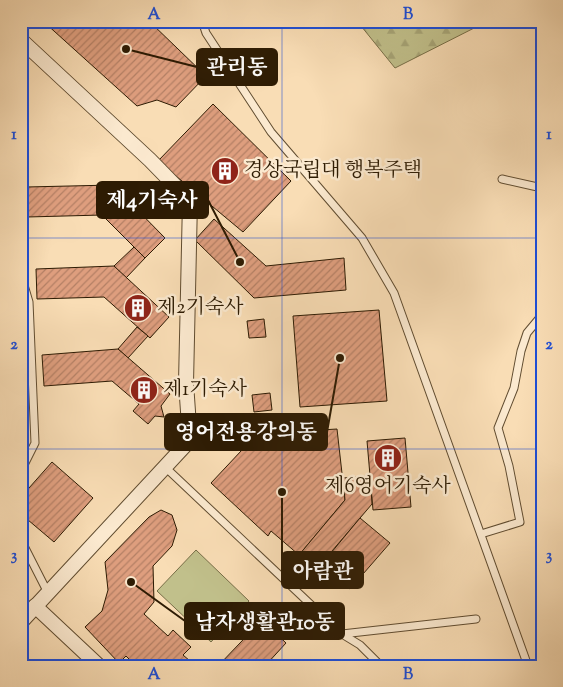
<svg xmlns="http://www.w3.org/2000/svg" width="563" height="687" font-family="'Sorts Mill Goudy','Noto Serif KR',serif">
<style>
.grass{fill:#c1c08b;stroke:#776e47}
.forest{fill:url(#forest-firs);stroke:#776e47}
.building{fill:url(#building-hatch);stroke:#2d1b03}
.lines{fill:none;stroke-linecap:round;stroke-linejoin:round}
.lane-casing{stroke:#604c30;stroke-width:9}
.street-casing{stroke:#604c30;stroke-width:16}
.lane{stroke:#fbe9cf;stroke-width:7}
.street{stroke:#fbe9cf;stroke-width:14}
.grid{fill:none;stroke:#1d4ed8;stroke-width:1;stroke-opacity:0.55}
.labels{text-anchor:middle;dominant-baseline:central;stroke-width:5;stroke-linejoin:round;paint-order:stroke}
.poi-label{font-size:20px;fill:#2d1b03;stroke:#fbe9cf;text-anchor:start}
.leader{fill:none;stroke:#2d1b03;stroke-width:2}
.callout-dot{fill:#2d1b03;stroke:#fbe9cf;stroke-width:2}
.callout{fill:#2d1b03;stroke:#2d1b03;stroke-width:2}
.callout-label{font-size:21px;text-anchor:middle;font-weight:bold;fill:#fff}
.neatline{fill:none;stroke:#1d4ed8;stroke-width:2}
.grid-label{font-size:16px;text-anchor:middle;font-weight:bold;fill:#1d4ed8}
</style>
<defs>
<pattern id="forest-firs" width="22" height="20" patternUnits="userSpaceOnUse" patternTransform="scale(1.25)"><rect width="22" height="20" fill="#c1c08b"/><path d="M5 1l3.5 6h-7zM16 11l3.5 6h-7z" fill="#a6a476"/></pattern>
<pattern id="building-hatch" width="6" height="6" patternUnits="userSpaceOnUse" patternTransform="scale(1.25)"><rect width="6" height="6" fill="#de9e7e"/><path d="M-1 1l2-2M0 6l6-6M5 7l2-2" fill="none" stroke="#b48065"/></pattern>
</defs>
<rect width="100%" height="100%" fill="#f9ddb5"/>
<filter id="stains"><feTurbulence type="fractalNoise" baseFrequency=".004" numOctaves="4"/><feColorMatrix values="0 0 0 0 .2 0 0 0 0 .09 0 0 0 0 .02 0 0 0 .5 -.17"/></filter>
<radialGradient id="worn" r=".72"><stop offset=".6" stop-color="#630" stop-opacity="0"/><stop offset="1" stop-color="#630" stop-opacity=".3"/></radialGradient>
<!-- grass -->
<polygon class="grass" points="196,550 249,601 211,642 157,591"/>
<!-- forest -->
<polygon class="forest" points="357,21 488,21 395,68"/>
<!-- building -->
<g class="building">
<polygon points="45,21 149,21 206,76 176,107 157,100 137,106 44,22"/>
<polygon points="213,104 291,181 243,232 158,161"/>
<polygon points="113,185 165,238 145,258 102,215 27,217 26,187"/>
<polygon points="214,219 266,266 344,258 346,290 254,298 195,240"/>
<polygon points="134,247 145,258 126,278 114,266"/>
<polygon points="114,266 169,317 150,338 104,297 37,299 36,269"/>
<polygon points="379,310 387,401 300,407 293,316"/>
<polygon points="264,319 266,337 249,338 247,321"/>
<polygon points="137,327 148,336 128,358 118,349"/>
<polygon points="118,349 170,394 161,406 164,417 155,416 148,424 133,411 139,404 112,381 44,386 42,355"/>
<polygon points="270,393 272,410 254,412 252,395"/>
<polygon points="337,429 345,500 299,555 271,531 268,536 211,483 257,434"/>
<polygon points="405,438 411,507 373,510 367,441"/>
<polygon points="52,462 93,498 54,542 21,514 21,497"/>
<polygon points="370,476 372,504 309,578 290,561 299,555 345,500 343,478"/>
<polygon points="161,510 172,515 177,530 172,546 153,566 154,602 144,614 168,636 173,630 191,647 183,655 190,661 186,666 136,666 126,656 119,663 85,627 102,611 108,590 105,562 149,517"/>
<polygon points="360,518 390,543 350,589 321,565"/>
<polygon points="262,620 286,643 265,666 218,666"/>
</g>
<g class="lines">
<defs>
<g id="lane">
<polyline points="202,21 206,33 271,132 362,238 394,293 528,666"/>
<polyline points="502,179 542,188"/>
<polyline points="21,275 29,302 35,443 21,471"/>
<polyline points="164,466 342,634 476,619"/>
<polyline points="481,534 520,522 509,466 498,428 514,388 521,351 527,333 542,315"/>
<polyline points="21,540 48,593"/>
<polyline points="342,634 360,645 381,666"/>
</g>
<g id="street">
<polyline points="21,40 150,160 190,201 186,383 190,440 21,622"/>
<polyline points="35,606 99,666"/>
</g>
</defs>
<!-- lane casing -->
<use href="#lane" class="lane-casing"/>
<!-- street casing -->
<use href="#street" class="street-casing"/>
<!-- lane -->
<use href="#lane" class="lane"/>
<!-- street -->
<use href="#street" class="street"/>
</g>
<!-- grid -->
<path class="grid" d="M 282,21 L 282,666M 21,238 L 542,238M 21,449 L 542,449"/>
<!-- icons -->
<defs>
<symbol id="building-disc" viewBox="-11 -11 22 22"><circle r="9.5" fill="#8f2418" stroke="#fbe9cf"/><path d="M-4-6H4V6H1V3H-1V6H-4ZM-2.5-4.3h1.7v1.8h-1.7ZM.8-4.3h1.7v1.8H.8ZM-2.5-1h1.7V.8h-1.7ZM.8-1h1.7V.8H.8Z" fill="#fff"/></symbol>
</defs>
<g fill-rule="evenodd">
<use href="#building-disc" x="209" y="155" width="32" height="32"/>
<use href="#building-disc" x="122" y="292" width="32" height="32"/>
<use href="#building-disc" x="128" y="374" width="32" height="32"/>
<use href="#building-disc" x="372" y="442" width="32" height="32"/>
</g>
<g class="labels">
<!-- poi labels -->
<g class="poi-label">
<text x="244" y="171">경상국립대 행복주택</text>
<text x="157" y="308">제2기숙사</text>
<text x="163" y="390">제1기숙사</text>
<text x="388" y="487" text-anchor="middle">제6영어기숙사</text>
</g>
</g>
<!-- callouts -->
<path class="leader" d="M126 49L197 67M240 262L208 200M340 358L327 432M282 492L282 570M131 582L185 621"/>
<g class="callout-dot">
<circle cx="126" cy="49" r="5"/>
<circle cx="240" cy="262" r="5"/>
<circle cx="340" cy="358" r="5"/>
<circle cx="282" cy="492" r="5"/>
<circle cx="131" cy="582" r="5"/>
</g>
<g class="callout">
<rect x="197" y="49" width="80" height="36" rx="5"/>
<rect x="97" y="182" width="111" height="36" rx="5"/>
<rect x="165" y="414" width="162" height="36" rx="5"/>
<rect x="282" y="552" width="81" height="36" rx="5"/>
<rect x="185" y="603" width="159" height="36" rx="5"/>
</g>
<g class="callout-label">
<text x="237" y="74">관리동</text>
<text x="152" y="207">제4기숙사</text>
<text x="246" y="439">영어전용강의동</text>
<text x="323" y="578">아람관</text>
<text x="265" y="629">남자생활관10동</text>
</g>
<!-- margin -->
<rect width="563" height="687" fill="none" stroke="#f9ddb5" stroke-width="55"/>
<rect x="28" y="28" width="508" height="632" class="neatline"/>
<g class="grid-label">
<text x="154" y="19">A</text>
<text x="408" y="19">B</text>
<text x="14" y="139">1</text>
<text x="549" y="139">1</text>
<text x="14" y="349">2</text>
<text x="549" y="349">2</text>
<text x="14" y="560">3</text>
<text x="549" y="560">3</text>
<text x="154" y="679">A</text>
<text x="408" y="679">B</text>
</g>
<rect width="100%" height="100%" filter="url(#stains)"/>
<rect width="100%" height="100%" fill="url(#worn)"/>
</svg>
